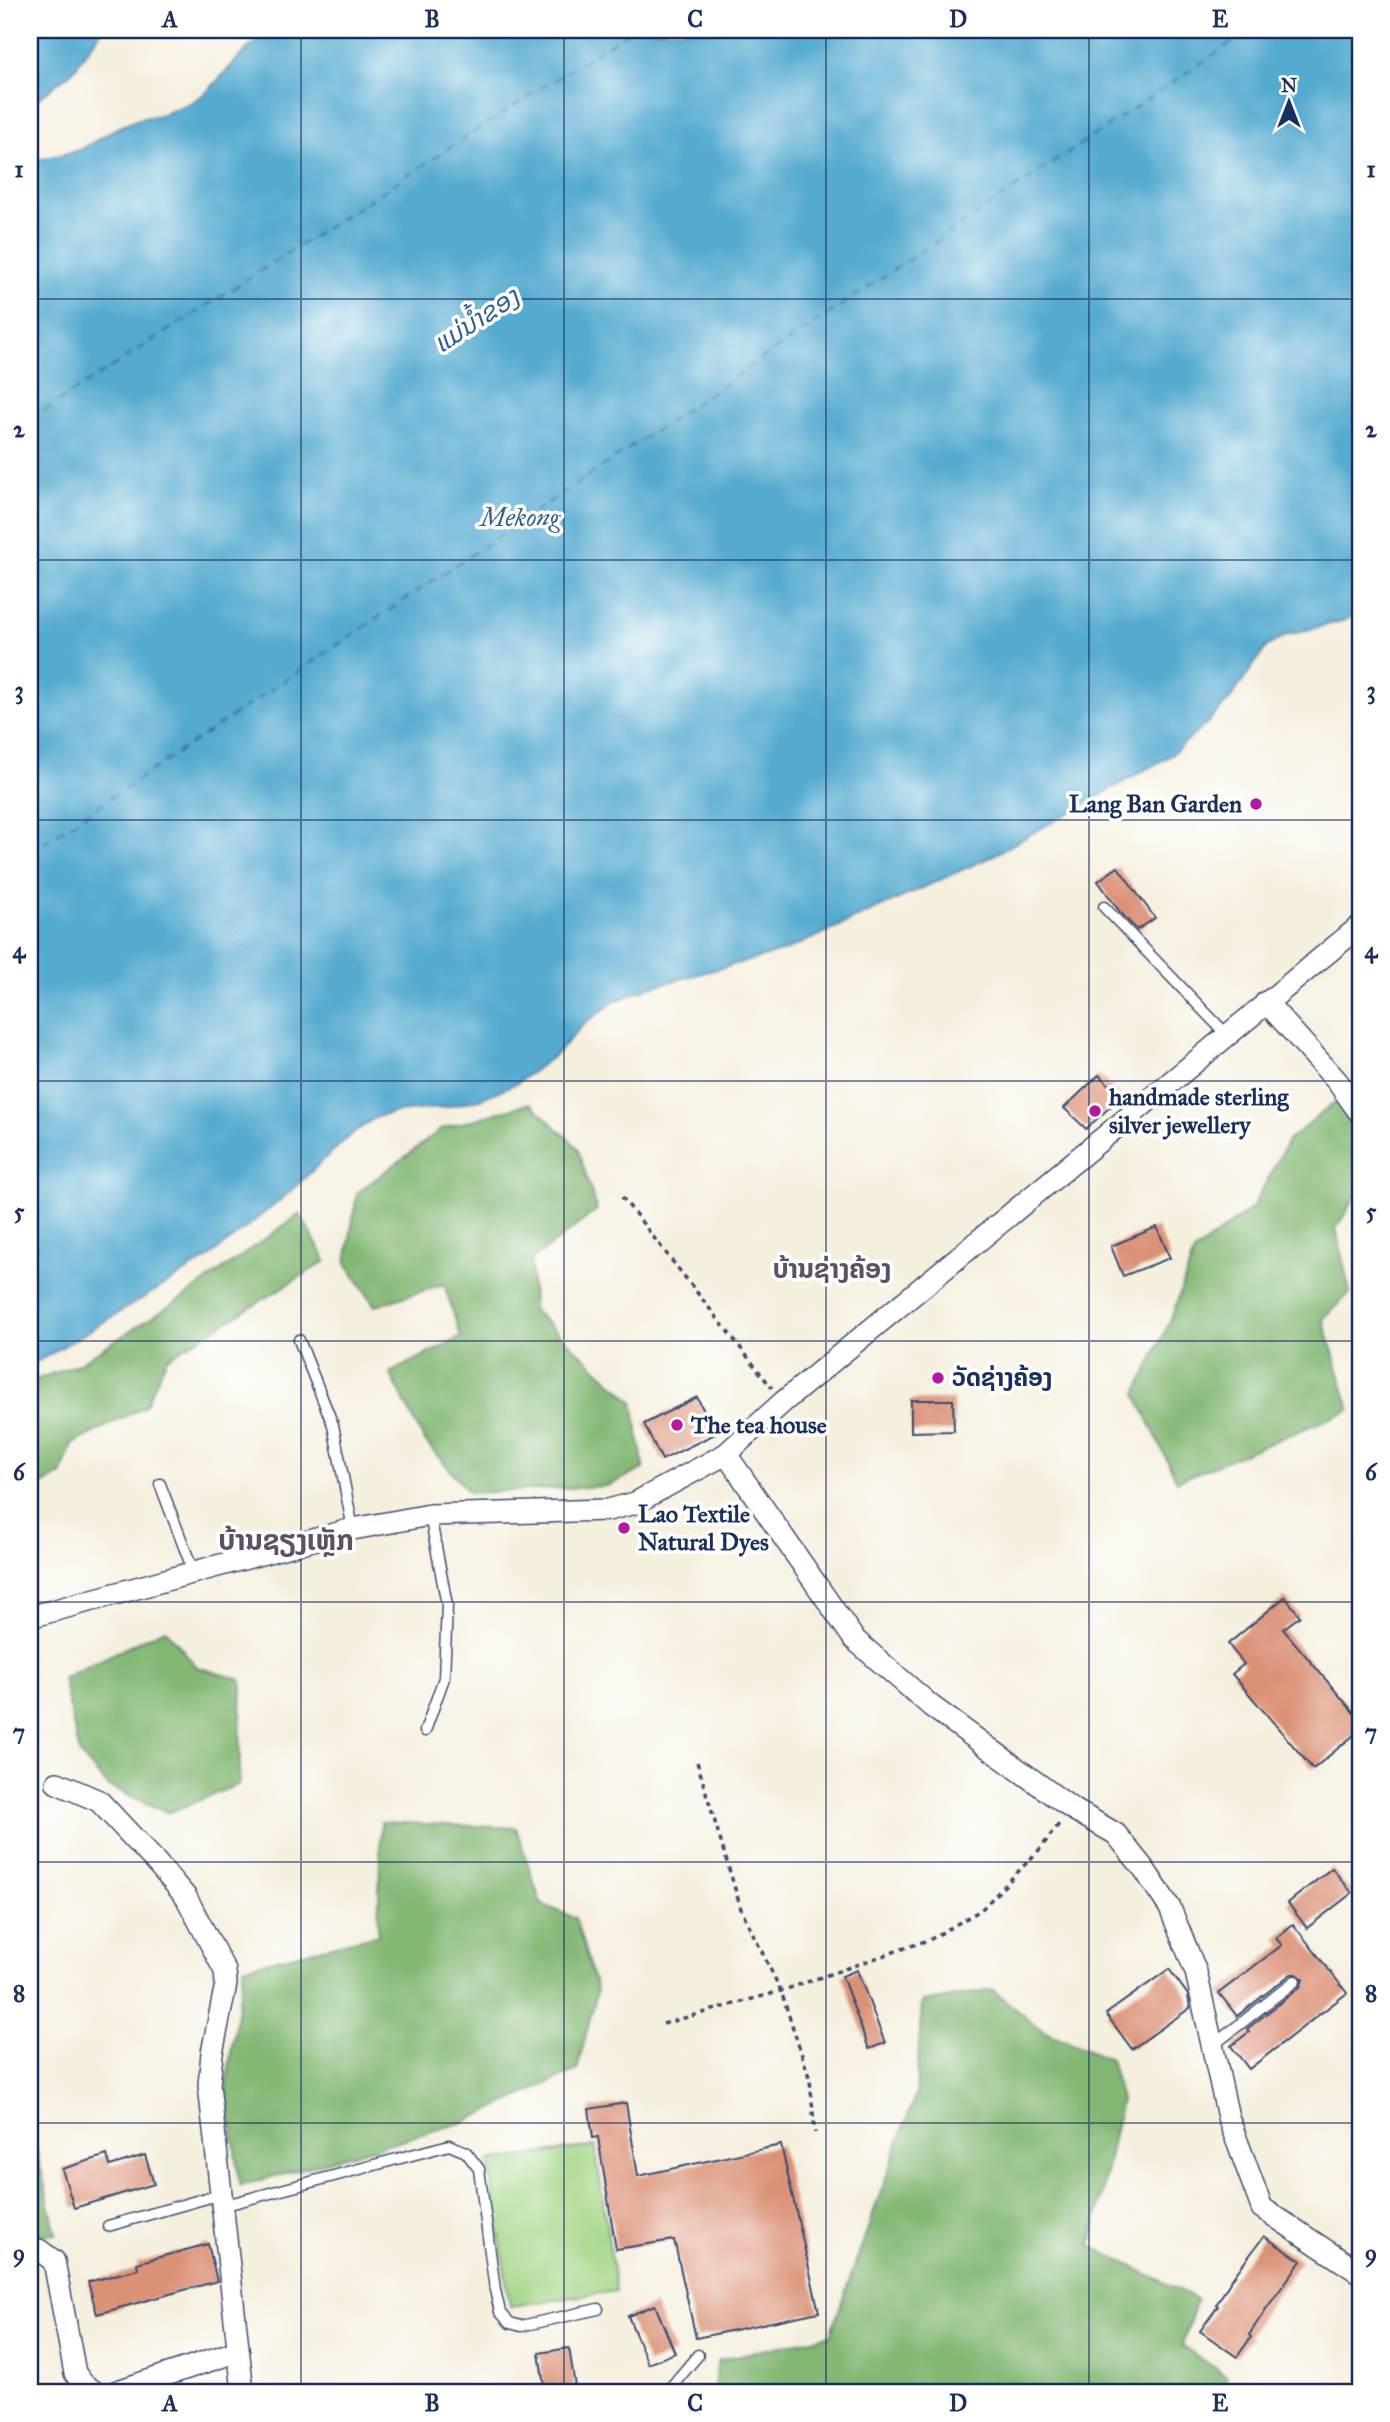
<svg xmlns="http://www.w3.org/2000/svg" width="1390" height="2422" font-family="'IM FELL Great Primer','Noto Sans Lao',serif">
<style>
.green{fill:#a4d686;stroke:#608272;stroke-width:2}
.forest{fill:#83b773;stroke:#4f7368;stroke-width:2}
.water{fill:#54aad0;stroke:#386c97;stroke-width:2}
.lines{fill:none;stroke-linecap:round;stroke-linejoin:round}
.ferry{stroke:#32608c;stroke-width:2;stroke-dasharray:9 7;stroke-linecap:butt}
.building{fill:#db9176}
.lane-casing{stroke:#3c4c71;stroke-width:13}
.street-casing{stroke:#3c4c71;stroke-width:24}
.path{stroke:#3c4c71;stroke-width:3.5;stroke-dasharray:5 5;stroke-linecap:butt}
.lane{stroke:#fff;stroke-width:10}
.street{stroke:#fff;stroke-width:21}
.grid{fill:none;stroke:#1b2f5e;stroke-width:2;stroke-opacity:0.55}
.poi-dot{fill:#b5179e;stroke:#fff;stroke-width:2.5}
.labels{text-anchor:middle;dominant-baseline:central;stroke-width:7;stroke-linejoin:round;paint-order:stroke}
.poi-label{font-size:24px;font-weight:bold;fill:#1b2f5e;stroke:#fff;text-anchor:start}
.water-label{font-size:26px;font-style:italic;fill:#32608c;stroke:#fff}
.neighbourhood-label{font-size:26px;font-weight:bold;fill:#5e5166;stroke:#fff}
.quarter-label{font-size:28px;font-weight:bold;fill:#5e5166;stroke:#fff}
.neatline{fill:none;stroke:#1b2f5e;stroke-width:2.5}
.grid-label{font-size:23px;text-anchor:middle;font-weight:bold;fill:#1b2f5e}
</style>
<rect width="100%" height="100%" fill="#fff"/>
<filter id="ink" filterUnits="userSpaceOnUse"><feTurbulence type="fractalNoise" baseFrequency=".0143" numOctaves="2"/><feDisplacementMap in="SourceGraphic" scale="14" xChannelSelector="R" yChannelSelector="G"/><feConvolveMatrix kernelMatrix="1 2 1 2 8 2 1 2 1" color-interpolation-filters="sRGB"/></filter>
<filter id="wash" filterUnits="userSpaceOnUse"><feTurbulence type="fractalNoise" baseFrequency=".00686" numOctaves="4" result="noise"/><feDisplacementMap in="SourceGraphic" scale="28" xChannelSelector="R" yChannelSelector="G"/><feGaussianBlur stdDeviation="1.57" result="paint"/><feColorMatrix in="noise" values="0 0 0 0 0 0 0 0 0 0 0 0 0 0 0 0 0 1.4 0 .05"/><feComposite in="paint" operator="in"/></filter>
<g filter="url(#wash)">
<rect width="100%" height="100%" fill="#f5efdd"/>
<!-- green -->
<polygon class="green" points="595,2146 616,2291 510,2306 489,2161"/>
<!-- forest -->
<g class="forest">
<polygon points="1360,1081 1360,1188 1336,1229 1350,1293 1323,1319 1350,1410 1177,1481 1136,1394 1171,1319 1194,1252 1253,1207 1288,1141"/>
<polygon points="530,1103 577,1147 597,1210 531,1261 533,1310 633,1402 644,1469 607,1486 470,1493 424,1440 390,1373 461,1337 444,1284 375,1306 346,1263 357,1193 442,1129"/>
<polygon points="300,1214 326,1261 167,1358 145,1406 72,1444 61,1475 30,1491 30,1382 78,1364 184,1297"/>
<polygon points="165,1629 197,1667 242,1680 239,1784 168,1813 108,1786 80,1755 63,1678"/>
<polygon points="381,1822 516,1828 541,1904 575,1918 597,1991 577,2070 464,2122 240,2186 226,2087 244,1967 378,1935"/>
<polygon points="993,1990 1043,2031 1110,2059 1121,2100 1091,2246 1197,2299 1182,2346 1227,2376 1224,2392 713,2392 718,2360 830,2335 916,2093 922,2002"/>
<polygon points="30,2127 32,2130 56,2234 30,2236"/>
</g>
<!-- water -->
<g class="water">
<polygon points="30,30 102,30 73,71 39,98 30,109"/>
<polygon points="272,30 1360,30 1360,611 1346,620 1287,635 1267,646 1231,698 1205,725 1170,756 990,857 785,951 650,987 615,1001 582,1026 555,1055 517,1083 480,1099 446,1107 396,1112 376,1117 348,1137 284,1197 204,1261 49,1355 30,1365 30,159 43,159 80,150 115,129 139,119 164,114 190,103 207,92 248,48"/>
</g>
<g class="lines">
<!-- ferry -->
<g class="ferry">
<polyline points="30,420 631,30"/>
<polyline points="30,852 1250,30"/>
</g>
</g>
<g id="blocks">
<!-- building -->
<g class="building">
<polygon points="1118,867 1155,918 1137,930 1120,912 1098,881"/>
<polygon points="1099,1075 1121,1097 1086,1129 1064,1108"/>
<polygon points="1157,1227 1170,1258 1123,1276 1111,1246"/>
<polygon points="697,1397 715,1434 662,1460 644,1424"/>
<polygon points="911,1400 953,1400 954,1431 911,1432"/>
<polygon points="1285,1597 1300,1616 1283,1629 1360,1720 1360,1730 1313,1769 1232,1674 1244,1664 1228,1644"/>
<polygon points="1332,1868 1352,1893 1307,1928 1288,1903"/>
<polygon points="1293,1924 1347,1993 1249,2069 1231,2046 1249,2032 1247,2029 1300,1987 1303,1979 1297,1974 1291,1974 1237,2016 1219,1993 1282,1945 1276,1938"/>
<polygon points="1169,1969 1188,1995 1190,2008 1132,2049 1106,2014"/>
<polygon points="857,1970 885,2043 869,2049 842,1976"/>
<polygon points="626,2103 638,2176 781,2145 819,2312 696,2338 674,2240 616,2249 598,2137 593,2138 589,2109"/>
<polygon points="107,2155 110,2166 145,2155 154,2184 74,2208 62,2169"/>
<polygon points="1264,2236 1301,2261 1266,2309 1249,2335 1251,2337 1237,2357 1200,2331 1218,2306 1216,2305 1232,2279"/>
<polygon points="208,2244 217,2281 97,2314 88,2282 138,2269 137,2263"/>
<polygon points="655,2305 675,2353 648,2364 628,2316"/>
<polygon points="569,2348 576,2392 545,2392 539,2353"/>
</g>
</g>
</g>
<g filter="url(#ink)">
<use href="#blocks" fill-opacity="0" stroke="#3c4c71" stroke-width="2"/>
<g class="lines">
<defs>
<g id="lane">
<polyline points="1104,907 1227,1035"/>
<polyline points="299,1340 333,1425 353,1529"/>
<polyline points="160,1484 194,1573"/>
<polyline points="425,1731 444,1678 447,1605 430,1515"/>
<polyline points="1212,2046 1295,1981"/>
<polyline points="222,2206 449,2145 466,2152 479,2169 495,2290 500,2312 510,2323 521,2326 598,2309"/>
<polyline points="108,2226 221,2194"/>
<polyline points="667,2392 698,2355"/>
</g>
<g id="street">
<polyline points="1266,1002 1337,1081 1360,1113"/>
<polyline points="726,1454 854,1639 931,1706 1071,1808 1116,1834 1144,1869 1170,1908 1196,1972 1228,2117 1262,2208 1360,2273"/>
<polyline points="30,1617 353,1529 430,1515 608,1510 635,1503 726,1454 783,1402 1360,926"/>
<polyline points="57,1783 99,1801 155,1861 186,1897 225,1971 226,1984 212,2053 209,2085 243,2392"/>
<polyline points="30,2248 39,2250 54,2261 75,2373 83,2384 95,2392"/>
<polyline points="115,2392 238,2351"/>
</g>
</defs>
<!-- lane casing -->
<use href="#lane" class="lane-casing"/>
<!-- street casing -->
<use href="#street" class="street-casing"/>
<!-- path -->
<g class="path">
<polyline points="622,1197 772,1388"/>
<polyline points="697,1762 741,1909 781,1991 810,2080 815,2133"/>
<polyline points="663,2024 781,1991 931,1939 981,1910 1040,1849 1059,1824"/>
</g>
<!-- lane -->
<use href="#lane" class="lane"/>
<!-- street -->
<use href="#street" class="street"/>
</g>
</g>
<!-- grid -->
<path class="grid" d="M 301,30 L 301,2392M 564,30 L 564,2392M 826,30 L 826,2392M 1089,30 L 1089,2392M 30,299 L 1360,299M 30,560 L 1360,560M 30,820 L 1360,820M 30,1081 L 1360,1081M 30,1341 L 1360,1341M 30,1602 L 1360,1602M 30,1862 L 1360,1862M 30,2123 L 1360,2123"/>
<!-- markers -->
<g class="poi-dot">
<circle cx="1256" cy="804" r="7"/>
<circle cx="1095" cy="1111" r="7"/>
<circle cx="938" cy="1378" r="7"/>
<circle cx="677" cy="1425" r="7"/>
<circle cx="624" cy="1528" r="7"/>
</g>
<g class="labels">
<!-- poi labels -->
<g class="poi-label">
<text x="1242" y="804" text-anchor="end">Lang Ban Garden</text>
<text x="1109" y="1097">handmade sterling<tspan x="1109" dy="28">silver jewellery</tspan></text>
<text x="952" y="1378">ວັດຊ່າງຄ້ອງ</text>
<text x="691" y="1425">The tea house</text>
<text x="638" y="1514">Lao Textile<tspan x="638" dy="28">Natural Dyes</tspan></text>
</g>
<!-- water labels -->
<g class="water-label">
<text transform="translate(476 320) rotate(-33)">ແມ່ນ້ຳຂອງ</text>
<text x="520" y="517">Mekong</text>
</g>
<!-- neighbourhood labels -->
<g class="neighbourhood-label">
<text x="832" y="1269">ບ້ານຊ່າງຄ້ອງ</text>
</g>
<!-- quarter labels -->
<g class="quarter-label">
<text x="286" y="1540">ບ້ານຊຽງເຫຼັກ</text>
</g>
</g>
<!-- margin -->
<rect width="1390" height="2422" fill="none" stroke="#fff" stroke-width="77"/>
<!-- north arrow -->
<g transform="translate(1289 102)" stroke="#ffffff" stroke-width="5" paint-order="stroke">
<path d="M0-5L12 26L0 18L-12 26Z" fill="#1b2f5e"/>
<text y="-10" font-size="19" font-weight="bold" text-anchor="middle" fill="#1b2f5e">N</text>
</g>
<rect x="38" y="38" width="1314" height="2346" class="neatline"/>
<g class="grid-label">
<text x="170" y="27">A</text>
<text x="432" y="27">B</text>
<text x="695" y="27">C</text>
<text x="958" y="27">D</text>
<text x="1220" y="27">E</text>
<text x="19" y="177">1</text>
<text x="1371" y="177">1</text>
<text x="19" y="437">2</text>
<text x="1371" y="437">2</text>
<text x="19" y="698">3</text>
<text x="1371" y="698">3</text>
<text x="19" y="958">4</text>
<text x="1371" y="958">4</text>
<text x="19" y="1219">5</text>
<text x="1371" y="1219">5</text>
<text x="19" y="1480">6</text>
<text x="1371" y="1480">6</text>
<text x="19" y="1740">7</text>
<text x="1371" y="1740">7</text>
<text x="19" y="2001">8</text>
<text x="1371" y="2001">8</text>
<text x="19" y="2261">9</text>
<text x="1371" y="2261">9</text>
<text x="170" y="2411">A</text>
<text x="432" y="2411">B</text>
<text x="695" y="2411">C</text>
<text x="958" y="2411">D</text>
<text x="1220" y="2411">E</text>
</g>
</svg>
